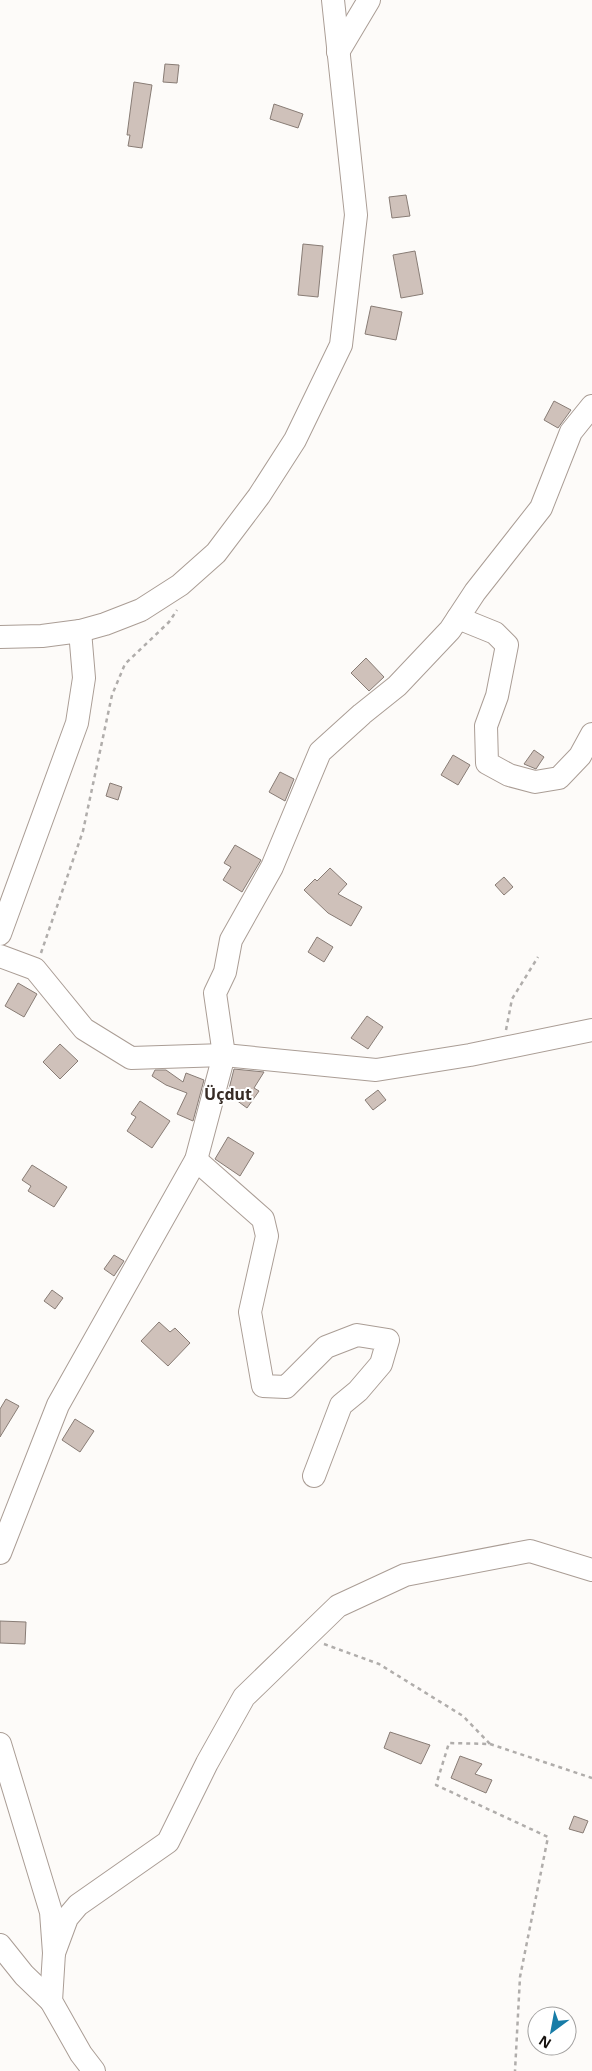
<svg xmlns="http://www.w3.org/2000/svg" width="592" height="2071" font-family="'Noto Sans',sans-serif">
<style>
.building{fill:#cfc1ba;stroke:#887c75}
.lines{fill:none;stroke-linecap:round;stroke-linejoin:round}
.minor-casing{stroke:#aa9d95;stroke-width:24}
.path{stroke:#b0adab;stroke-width:2.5;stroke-dasharray:4 4;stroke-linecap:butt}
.minor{stroke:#fff;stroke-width:22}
.labels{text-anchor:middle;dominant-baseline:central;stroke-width:4;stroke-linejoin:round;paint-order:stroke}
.neighbourhood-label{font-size:16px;font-weight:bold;fill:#372c26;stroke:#fff}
</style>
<rect width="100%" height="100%" fill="#fdfbf9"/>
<!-- building -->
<g class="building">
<polygon points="165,64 179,65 177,83 163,82"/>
<polygon points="134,82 152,85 142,148 128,146 130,135 127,135"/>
<polygon points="274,104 303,114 298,128 270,119"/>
<polygon points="406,195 410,216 392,218 389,197"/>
<polygon points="303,244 323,246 318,297 298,295"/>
<polygon points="415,251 423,294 401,298 393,255"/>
<polygon points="371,306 402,312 396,340 365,334"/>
<polygon points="554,401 571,410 558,428 544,420"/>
<polygon points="366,658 384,677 369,691 351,673"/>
<polygon points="534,750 544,757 536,769 524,764"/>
<polygon points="453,755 470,765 458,785 441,775"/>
<polygon points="280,772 294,779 285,801 269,792"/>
<polygon points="110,783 122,787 118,800 106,796"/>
<polygon points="235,845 261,860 242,892 223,880 231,867 224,863"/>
<polygon points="330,868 347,884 338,894 362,907 351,926 328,913 304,890 315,879 317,881"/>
<polygon points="504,877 513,887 504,895 495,885"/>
<polygon points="317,937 333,947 324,962 308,952"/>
<polygon points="18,983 37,994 24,1017 5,1006"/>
<polygon points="367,1016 383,1027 368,1049 351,1038"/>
<polygon points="60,1044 78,1061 60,1079 43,1062"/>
<polygon points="234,1069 264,1072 254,1088 259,1091 247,1108 232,1097 235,1093 229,1089"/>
<polygon points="155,1070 166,1070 183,1082 186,1073 204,1080 193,1121 177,1114 187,1093 166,1085 152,1076"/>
<polygon points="378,1090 386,1100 373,1110 365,1100"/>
<polygon points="140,1101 170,1121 152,1148 127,1131 136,1117 131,1114"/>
<polygon points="228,1137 254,1153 240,1176 215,1159"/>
<polygon points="32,1165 67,1187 54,1207 28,1191 31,1186 22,1180"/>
<polygon points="114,1255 124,1261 114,1276 104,1269"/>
<polygon points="52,1290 63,1298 55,1309 44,1301"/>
<polygon points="159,1322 170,1332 175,1328 190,1343 168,1366 141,1341"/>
<polygon points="6,1399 19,1406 0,1437 0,1409"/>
<polygon points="75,1419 94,1431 80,1452 62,1440"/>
<polygon points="0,1621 26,1622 25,1644 0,1643"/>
<polygon points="390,1732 430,1745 421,1764 384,1748"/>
<polygon points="460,1756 482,1764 475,1774 492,1780 486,1793 451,1778"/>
<polygon points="574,1816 588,1821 583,1833 569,1829"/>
</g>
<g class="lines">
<defs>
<g id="minor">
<polyline points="338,52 369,0"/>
<polyline points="458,618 495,633 507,645 497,696 486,726 487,763 509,775 535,782 559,778 580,756 592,734"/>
<polyline points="0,637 42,636 80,631 105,624 141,610 180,585 216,553 259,496 295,440 341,345 356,215 333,0"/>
<polyline points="0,934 77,723 84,678 80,631"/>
<polyline points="0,956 35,969 84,1029 131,1058 224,1055 376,1070 470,1055 592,1030"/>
<polyline points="196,1160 263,1219 267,1236 250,1312 263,1386 286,1387 326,1347 357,1335 388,1340 381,1364 358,1391 341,1405 314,1476"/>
<polyline points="0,1553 58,1405 196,1160 224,1055 215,993 225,972 231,940 272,867 320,752 362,714 397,686 450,630 475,592 541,508 571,432 592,406"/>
<polyline points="0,1744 51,1912 54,1953 51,2001 81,2054 94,2071"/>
<polyline points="0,1945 24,1975 51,2001"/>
<polyline points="54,1953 67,1918 78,1905 168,1842 207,1763 244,1697 338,1606 405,1575 530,1551 592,1570"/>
</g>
</defs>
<!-- minor casing -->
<use href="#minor" class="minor-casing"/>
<!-- path -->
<g class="path">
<polyline points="41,953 83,831 112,695 125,664 169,622 177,610"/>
<polyline points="506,1030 512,999 538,957"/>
<polyline points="324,1644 379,1664 463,1716 490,1744 449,1743 436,1785 548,1837 520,1977 515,2071"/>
<polyline points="490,1744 592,1778"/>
</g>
<!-- minor -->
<use href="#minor" class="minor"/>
</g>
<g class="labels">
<!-- neighbourhood labels -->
<g class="neighbourhood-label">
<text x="228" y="1094">Üçdut</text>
</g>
</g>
<!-- north arrow -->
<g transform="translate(552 2031) rotate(212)"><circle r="24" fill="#ffffff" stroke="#a2a09f"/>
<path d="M0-4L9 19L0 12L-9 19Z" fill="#177ca7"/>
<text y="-8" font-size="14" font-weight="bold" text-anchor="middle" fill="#16120f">N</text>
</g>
</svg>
